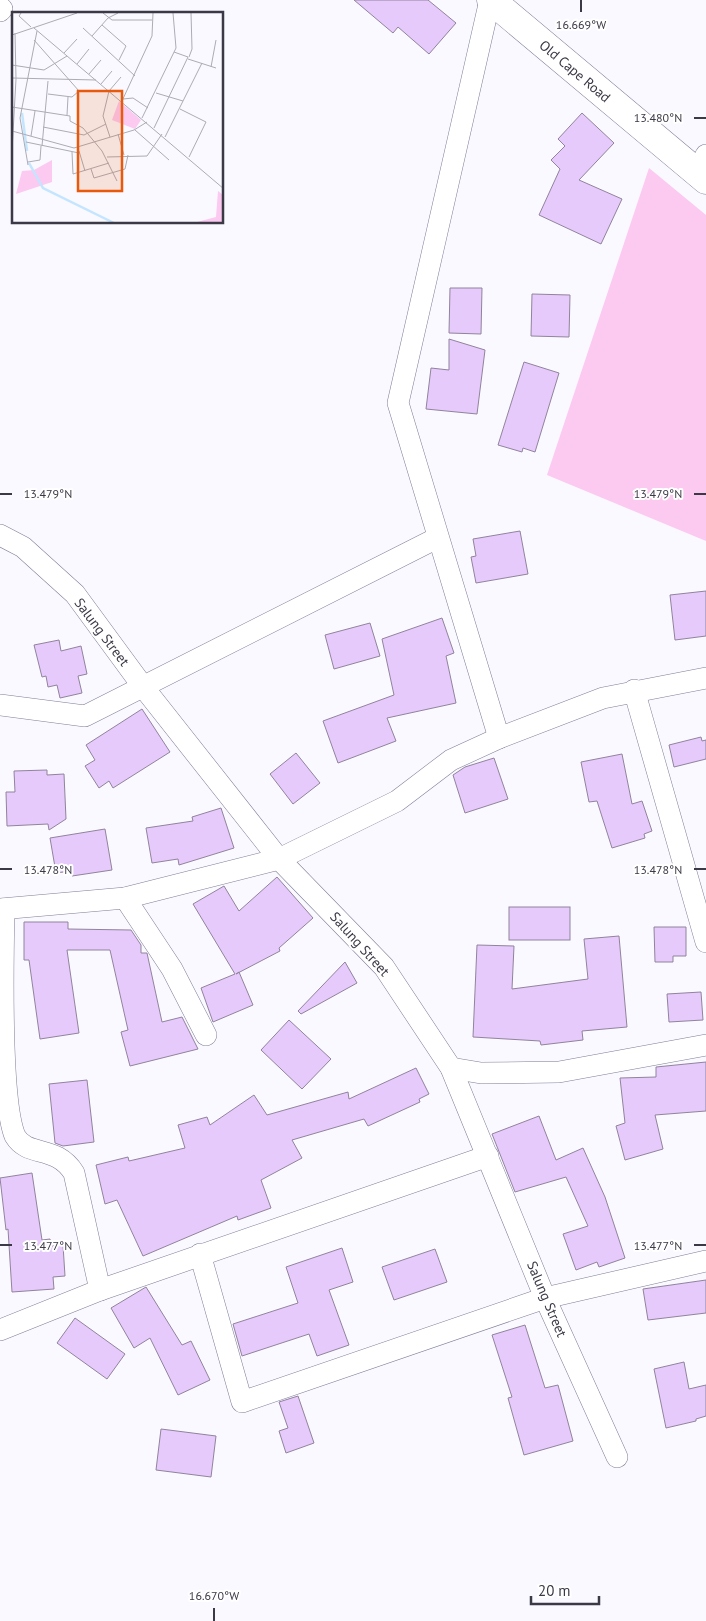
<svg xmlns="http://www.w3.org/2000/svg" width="706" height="1621" font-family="'PT Sans',sans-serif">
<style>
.green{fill:#fcc9f1}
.building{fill:#e6cafc;stroke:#91839c}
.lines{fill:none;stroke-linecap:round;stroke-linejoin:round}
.minor-casing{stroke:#7f7e98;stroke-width:22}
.tertiary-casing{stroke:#7f7e98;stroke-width:29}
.minor{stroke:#fff;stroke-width:21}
.tertiary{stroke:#fff;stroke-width:28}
.ticks{fill:none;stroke:#3a3945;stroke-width:2}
.labels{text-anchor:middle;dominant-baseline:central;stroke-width:4;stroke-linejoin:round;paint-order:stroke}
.street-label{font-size:14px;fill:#3a3945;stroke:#fff}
.inset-river{fill:none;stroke:#c4e5fe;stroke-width:2.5}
.inset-road{fill:none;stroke:#adacb5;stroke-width:1}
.view{fill:#e8590c;fill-opacity:0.15;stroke:#e8590c;stroke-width:2.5}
.inset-edge{fill:none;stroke:#3a3945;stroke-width:2.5}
.ticks-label{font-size:12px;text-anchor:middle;fill:#3a3945;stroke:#fff;stroke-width:4;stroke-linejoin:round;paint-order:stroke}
</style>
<rect width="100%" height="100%" fill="#f9f9ff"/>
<!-- green -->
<polygon class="green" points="649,168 706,215 706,541 547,475"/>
<!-- building -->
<g class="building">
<polygon points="354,0 428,0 456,23 429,54 398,27 393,33"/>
<polygon points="582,113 614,143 579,180 622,199 601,244 539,215 560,169 551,160 565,146 558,139"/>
<polygon points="450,288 482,288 481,334 449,333"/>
<polygon points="532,294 570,295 569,337 531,336"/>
<polygon points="449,339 485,350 477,414 426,409 431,368 449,370"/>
<polygon points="524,362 559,373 535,452 523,448 522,452 498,445"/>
<polygon points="520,531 528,574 476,583 471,557 476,556 473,539"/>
<polygon points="706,591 706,636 675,640 670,595"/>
<polygon points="442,618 454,653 446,656 456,703 387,718 396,741 338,763 323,721 394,695 382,639"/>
<polygon points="370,623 380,656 334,669 325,635"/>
<polygon points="59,640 61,651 81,646 87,674 78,676 82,693 60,698 57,685 48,687 46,676 42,677 34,645"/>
<polygon points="142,709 170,752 113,788 109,781 99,788 85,766 95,760 86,745"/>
<polygon points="701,737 702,741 706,740 706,759 674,767 669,745"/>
<polygon points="296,753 320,783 293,804 270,774"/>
<polygon points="622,754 632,804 642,801 652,831 644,834 645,838 612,848 597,801 589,802 581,762"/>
<polygon points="494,758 508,799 465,813 453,775 465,767"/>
<polygon points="47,770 47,775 64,774 66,819 49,830 48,824 7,826 6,792 15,792 14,771"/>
<polygon points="221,808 234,848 179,865 178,859 152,863 146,828 193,821 192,817"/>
<polygon points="105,829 112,870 72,876 71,871 56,873 50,838"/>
<polygon points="277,877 313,918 279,948 280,951 236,974 239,972 253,1005 213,1022 201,988 235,974 193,904 224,886 239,911"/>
<rect x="509" y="907" width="61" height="33"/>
<polygon points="24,922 68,922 68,929 131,930 141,945 141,953 147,953 162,1022 182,1017 198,1049 130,1066 121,1032 128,1030 110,950 67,950 79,1033 40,1039 29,960 24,960"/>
<polygon points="654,927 686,927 686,956 673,956 673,962 655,962"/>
<polygon points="619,936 627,1027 582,1031 583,1040 541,1045 540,1041 473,1037 477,945 514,946 512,989 588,979 584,939"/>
<polygon points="345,962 357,983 301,1014 298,1011"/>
<polygon points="701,992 703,1020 669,1022 667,994"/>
<polygon points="289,1020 331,1059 302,1089 261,1050"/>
<polygon points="706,1062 706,1111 655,1115 663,1149 625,1160 616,1126 625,1123 620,1078 656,1077 656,1067"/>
<polygon points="416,1068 429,1094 419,1099 420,1102 368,1126 364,1119 292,1140 302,1158 261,1180 271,1208 238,1220 237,1216 143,1256 117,1200 105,1204 96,1165 128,1157 129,1161 185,1148 178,1125 207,1117 210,1125 254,1095 267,1115 348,1092 349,1099"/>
<polygon points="87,1080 94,1142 63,1146 55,1143 49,1084"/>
<polygon points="539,1116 556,1160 583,1148 605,1197 625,1258 599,1267 597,1262 576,1270 563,1234 588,1226 566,1177 515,1192 492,1134"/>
<polygon points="32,1173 42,1240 50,1239 51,1246 63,1245 65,1276 53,1277 54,1289 12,1292 8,1229 6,1230 0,1178"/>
<polygon points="342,1248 353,1282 329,1290 349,1345 317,1356 309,1334 242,1356 233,1324 298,1303 286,1267"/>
<polygon points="435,1249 447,1282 394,1300 382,1267"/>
<polygon points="706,1280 706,1313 648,1320 643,1289"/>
<polygon points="146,1287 182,1345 191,1341 210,1380 178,1395 150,1338 134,1348 111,1308"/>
<polygon points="75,1318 125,1354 107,1379 57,1343"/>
<polygon points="525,1325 545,1388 558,1385 573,1441 524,1455 508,1398 512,1397 492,1335"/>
<polygon points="684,1362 689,1389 706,1385 706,1416 696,1419 696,1421 666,1428 654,1369"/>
<polygon points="298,1396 314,1443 286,1453 279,1431 288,1428 279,1402"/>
<polygon points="161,1429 216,1436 211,1477 156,1470"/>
</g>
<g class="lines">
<defs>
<g id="minor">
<polyline points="490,0 398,403 499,738"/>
<polyline points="0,7 2,9 0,11"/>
<polyline points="697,173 706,155"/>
<polyline points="0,535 23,547 75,594 144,688 279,859 384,967 451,1068 545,1298 617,1457"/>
<polyline points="634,690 706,942"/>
<polyline points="0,705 85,716 437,538"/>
<polyline points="125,898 172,969 206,1035"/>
<polyline points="0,909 125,898 279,859 397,801 451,760 499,738 603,698 706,678"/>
<path d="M 4,909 C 3,956 0,1100 15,1136 C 28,1158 56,1144 74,1173 L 100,1290"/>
<polyline points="451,1068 481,1073 559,1072 706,1045"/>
<polyline points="200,1254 242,1402 545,1298 706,1261"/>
<polyline points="0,1330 100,1290 488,1156"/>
</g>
<polyline id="tertiary" points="491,0 706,180"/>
</defs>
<!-- minor casing -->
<use href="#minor" class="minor-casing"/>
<!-- tertiary casing -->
<use href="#tertiary" class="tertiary-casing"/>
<!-- minor -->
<use href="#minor" class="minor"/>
<!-- tertiary -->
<use href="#tertiary" class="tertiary"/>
</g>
<!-- ticks -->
<path class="ticks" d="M 581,0 L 581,12M 694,118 L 706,118M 0,494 L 12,494M 694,494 L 706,494M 0,869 L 12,869M 694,869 L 706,869M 0,1245 L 12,1245M 694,1245 L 706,1245M 214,1608 L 214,1621"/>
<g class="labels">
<!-- street labels -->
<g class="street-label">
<text transform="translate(575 71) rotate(40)">Old Cape Road</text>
<text transform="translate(102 632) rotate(53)">Salung Street</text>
<text transform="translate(360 944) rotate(48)">Salung Street</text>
<text transform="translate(547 1299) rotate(67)">Salung Street</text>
</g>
</g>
<!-- overview -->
<g transform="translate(12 12)">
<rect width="211" height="211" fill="#f9f9ff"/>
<path d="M 107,89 L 129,108 L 123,117 L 100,108 ZM 40,148 L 40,170 L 4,182 L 10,159 L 22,158 ZM 206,179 L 211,183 L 211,211 L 181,211 L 204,205 Z" fill="#fcc9f1"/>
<path class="inset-river" d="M 10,101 L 15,139M 17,151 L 31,176 L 102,211"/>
<path class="inset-road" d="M 9,1 L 7,4 L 19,15M 91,1 L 100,8 L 140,8M 90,13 L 114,34 L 107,48M 22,16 L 212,177M 71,16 L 123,64M 0,23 L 65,1M 80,24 L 96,6 L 106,1M 22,28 L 67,79 L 60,85 L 36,82M 52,41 L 65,27M 177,45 L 180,37 L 179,1M 176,47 L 204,56M 65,52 L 77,37M 0,53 L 32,58 L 55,44M 199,55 L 204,28M 77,62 L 89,48M 0,66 L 84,68M 89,72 L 100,59M 144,81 L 171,89M 111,87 L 121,86 L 136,96M 110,89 L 140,24 L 141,1M 0,95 L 58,104 L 58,109 L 71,116 L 90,139 L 105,169M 168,97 L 194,110 L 177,145M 55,103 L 56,85M 130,106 L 164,36 L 161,1M 31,115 L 72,123 L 94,112M 142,116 L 176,45 L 162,40M 123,118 L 157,148M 0,119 L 62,136 L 122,118 L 135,110M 106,122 L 112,143M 19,124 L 23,99M 98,125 L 91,104 L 97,79 L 109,65M 153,125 L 190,51M 14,130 L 67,141M 30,134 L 36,69M 0,139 L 4,67 L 3,21M 67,139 L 73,159M 60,140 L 61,162 L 97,151M 95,145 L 135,144 L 150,122M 16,150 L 28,148 L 29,134M 16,153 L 8,106 L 25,19M 79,157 L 82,166 L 113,157 L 116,143"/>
<path class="view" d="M 66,79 L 110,79 L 110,179 L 66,179 Z"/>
<rect width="211" height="211" class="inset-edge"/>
</g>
<g class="ticks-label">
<text x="581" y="29">16.669°W</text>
<text x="658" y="122">13.480°N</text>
<text x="48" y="498">13.479°N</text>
<text x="658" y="498">13.479°N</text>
<text x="48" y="874">13.478°N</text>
<text x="658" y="874">13.478°N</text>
<text x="48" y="1250">13.477°N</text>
<text x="658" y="1250">13.477°N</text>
<text x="214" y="1600">16.670°W</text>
</g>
<!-- scale -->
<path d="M531 1596v8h68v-8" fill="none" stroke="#3a3945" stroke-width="2.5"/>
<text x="538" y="1596" font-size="15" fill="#3a3945" stroke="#ffffff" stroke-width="4" paint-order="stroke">20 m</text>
</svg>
